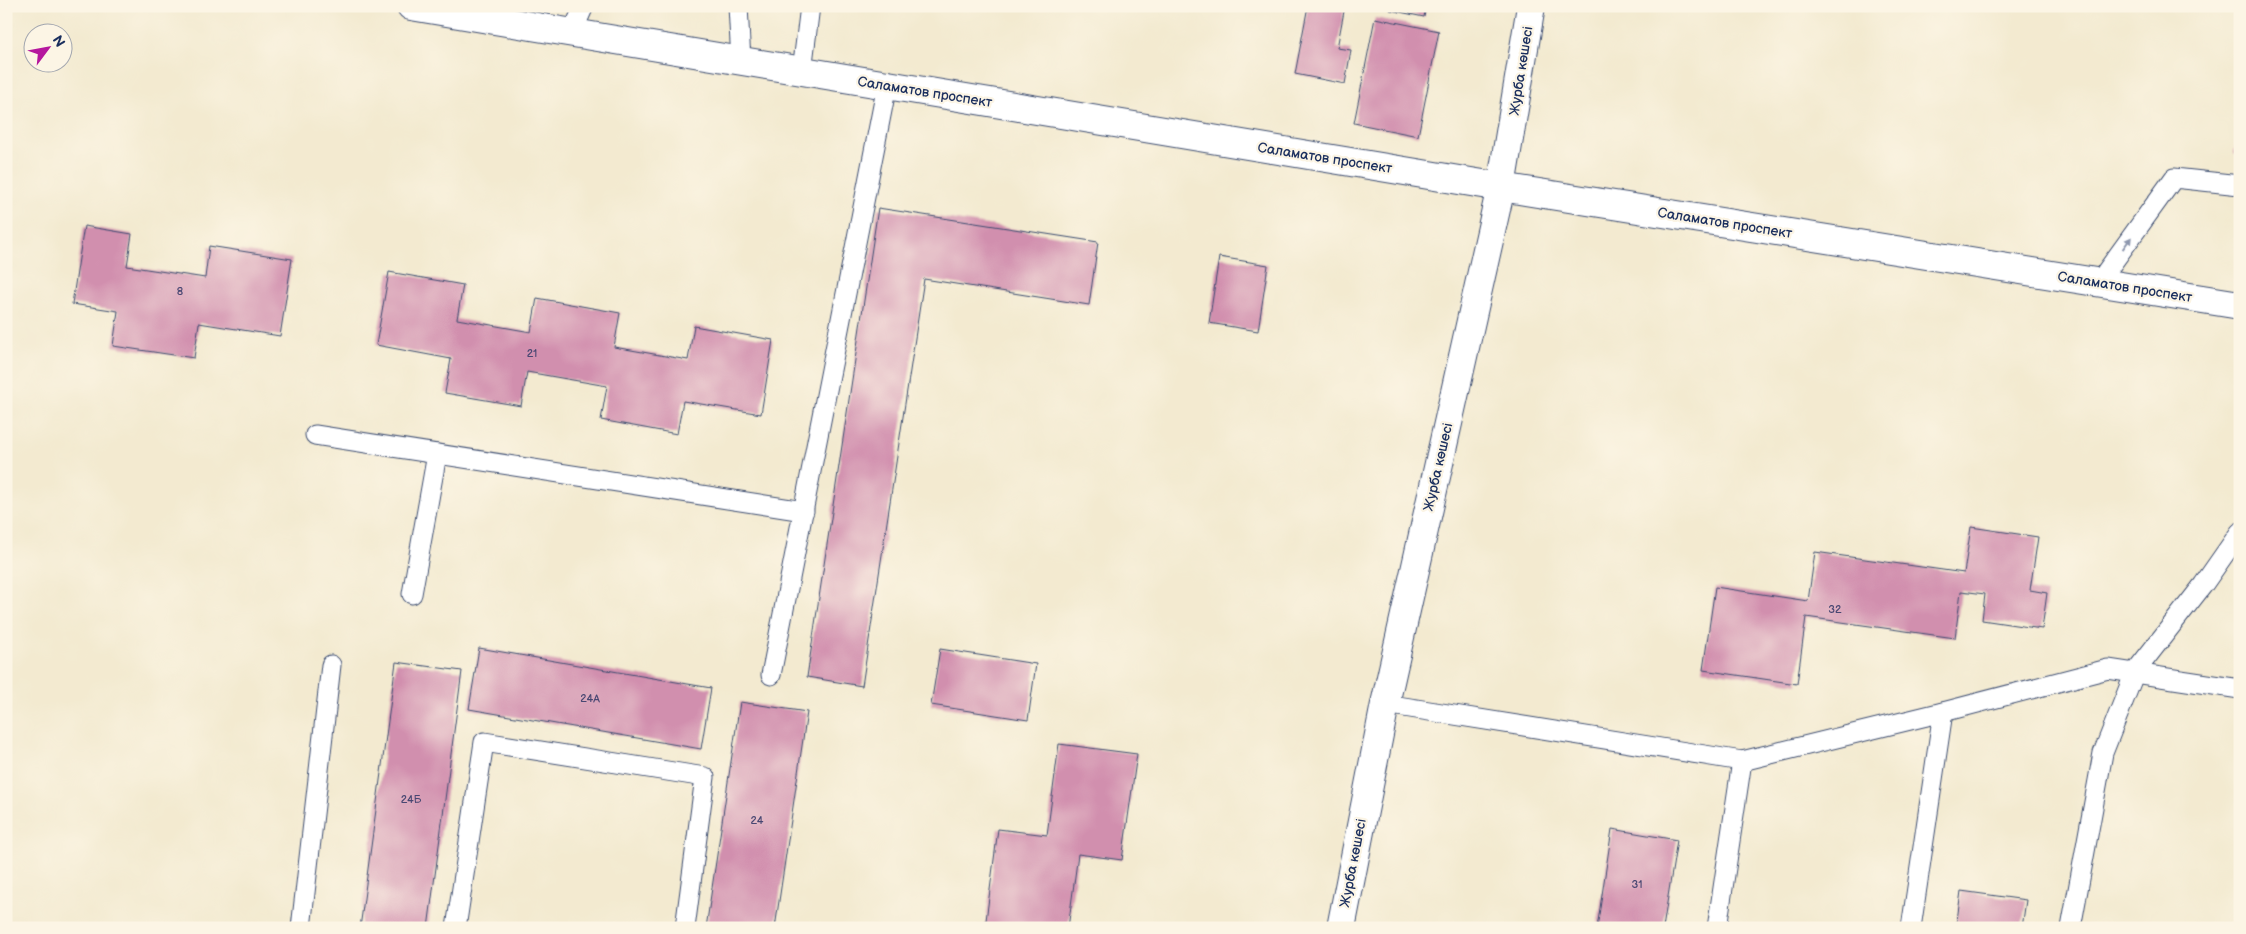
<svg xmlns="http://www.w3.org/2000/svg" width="2246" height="934" font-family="'Balsamiq Sans',sans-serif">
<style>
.building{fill:#d18fae}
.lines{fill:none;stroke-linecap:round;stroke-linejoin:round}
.lane-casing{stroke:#3b4b6f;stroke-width:21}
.street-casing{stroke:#3b4b6f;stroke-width:30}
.secondary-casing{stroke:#3b4b6f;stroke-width:30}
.lane{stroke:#fff;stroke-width:19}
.street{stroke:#fff;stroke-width:28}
.secondary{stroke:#fff;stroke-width:28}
.oneway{fill:#8d97ae}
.labels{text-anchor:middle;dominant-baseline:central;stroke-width:4.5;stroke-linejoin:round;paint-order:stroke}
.number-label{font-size:11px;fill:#484772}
.street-label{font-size:14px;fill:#1b2f5e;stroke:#fcf5e5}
</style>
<rect width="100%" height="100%" fill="#fcf5e5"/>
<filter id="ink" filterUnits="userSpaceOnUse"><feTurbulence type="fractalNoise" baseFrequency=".02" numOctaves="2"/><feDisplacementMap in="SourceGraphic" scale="10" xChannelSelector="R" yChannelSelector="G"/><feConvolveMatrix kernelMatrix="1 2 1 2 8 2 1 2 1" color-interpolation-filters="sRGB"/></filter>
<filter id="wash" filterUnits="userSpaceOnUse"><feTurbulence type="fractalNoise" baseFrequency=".0096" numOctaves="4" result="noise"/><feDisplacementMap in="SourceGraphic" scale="20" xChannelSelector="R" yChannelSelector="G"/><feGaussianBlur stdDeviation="1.12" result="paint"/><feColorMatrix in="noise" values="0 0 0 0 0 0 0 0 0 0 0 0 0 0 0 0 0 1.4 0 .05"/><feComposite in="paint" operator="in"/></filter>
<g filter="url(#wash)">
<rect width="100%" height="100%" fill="#f3ead0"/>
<g id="blocks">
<!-- building -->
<g class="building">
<polygon points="1308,6 1345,6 1337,48 1351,50 1345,84 1295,74"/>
<polygon points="1391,6 1426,6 1424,17 1390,10"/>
<polygon points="1375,18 1439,31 1418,136 1354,123"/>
<polygon points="2239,131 2240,132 2240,154 2234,153"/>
<polygon points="878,208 1098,242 1089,305 924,279 862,686 807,677"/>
<polygon points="84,226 132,234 127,266 205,278 209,246 292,259 280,336 199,323 194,358 113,346 118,311 72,304"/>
<polygon points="1219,257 1268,265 1258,331 1209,323"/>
<polygon points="389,272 463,285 457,319 531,332 537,298 620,313 614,347 688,360 694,326 773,340 761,414 683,401 677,434 601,420 607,386 527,372 521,406 445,393 451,359 376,345"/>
<polygon points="1971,527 2038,537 2030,590 2047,593 2042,629 1982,620 1985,594 1961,591 1955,638 1806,617 1797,684 1703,670 1715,587 1808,601 1815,552 1964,573"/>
<polygon points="479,648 711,688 701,749 469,709"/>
<polygon points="940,649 1036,664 1028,720 931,705"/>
<polygon points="396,662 462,671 428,928 360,928"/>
<polygon points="740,702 807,712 775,928 706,928"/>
<polygon points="1059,744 1137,754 1122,860 1078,854 1068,928 985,928 998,829 1047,835"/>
<polygon points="1612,829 1677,840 1663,928 1597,928"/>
<polygon points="1961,891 2026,900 2022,928 1956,928"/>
</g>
</g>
</g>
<g filter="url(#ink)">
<use href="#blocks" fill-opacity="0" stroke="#3b4b6f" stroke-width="1"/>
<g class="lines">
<defs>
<g id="lane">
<polyline points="738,6 741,61"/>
<polyline points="572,33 584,6"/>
<polyline points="802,71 810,6"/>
<polyline points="2098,283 2174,178 2240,185"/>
<polyline points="315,435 804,511"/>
<polyline points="412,594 437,454"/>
<polyline points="771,675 887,85"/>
<polyline points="1385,704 1742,761 1943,712 2108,669 2240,689"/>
<polyline points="301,928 331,665"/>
<polyline points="456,928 484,742 705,777 685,928"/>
<polyline points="1717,928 1742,761"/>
<polyline points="1911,928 1943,712"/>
<polyline points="2071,928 2103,753 2135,672 2203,585 2240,532"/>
</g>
<polyline id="street" points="1501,187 1531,6"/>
<g id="secondary">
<polyline points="411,6 1501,187 2240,305"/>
<polyline points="1341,928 1385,704 1501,187"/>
</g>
</defs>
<!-- lane casing -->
<use href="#lane" class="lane-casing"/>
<!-- street casing -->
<use href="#street" class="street-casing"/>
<!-- secondary casing -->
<use href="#secondary" class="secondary-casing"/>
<!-- lane -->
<use href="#lane" class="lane"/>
<!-- street -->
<use href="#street" class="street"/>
<!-- secondary -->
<use href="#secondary" class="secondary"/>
</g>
<!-- one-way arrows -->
<defs><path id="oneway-solid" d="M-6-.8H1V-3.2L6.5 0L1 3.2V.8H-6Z" transform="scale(1.25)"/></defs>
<use class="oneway" href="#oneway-solid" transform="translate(2127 243) rotate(-54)"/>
</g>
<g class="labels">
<!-- number labels -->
<g class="number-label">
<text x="180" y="291">8</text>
<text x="532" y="353">21</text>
<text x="1835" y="609">32</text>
<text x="590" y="698">24А</text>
<text x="411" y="799">24Б</text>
<text x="757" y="820">24</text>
<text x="1637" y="884">31</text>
</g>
<!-- street labels -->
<g class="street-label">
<text transform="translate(1521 71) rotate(-81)">Журба көшесі</text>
<text transform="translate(925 92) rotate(9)">Саламатов проспект</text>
<text transform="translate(1325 158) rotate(9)">Саламатов проспект</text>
<text transform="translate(1725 223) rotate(9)">Саламатов проспект</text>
<text transform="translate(2125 287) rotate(9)">Саламатов проспект</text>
<text transform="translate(1438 467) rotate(-77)">Журба көшесі</text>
<text transform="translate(1353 863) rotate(-79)">Журба көшесі</text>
</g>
</g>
<!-- margin -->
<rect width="2246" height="934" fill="none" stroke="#fcf5e5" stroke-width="25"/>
<!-- north arrow -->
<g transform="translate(48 48) rotate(58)"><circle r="24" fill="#fcf5e5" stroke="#a2a6af"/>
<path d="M0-4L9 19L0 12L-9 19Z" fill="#b5179e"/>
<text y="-8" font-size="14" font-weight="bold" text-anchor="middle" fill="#1b2f5e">N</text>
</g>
</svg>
